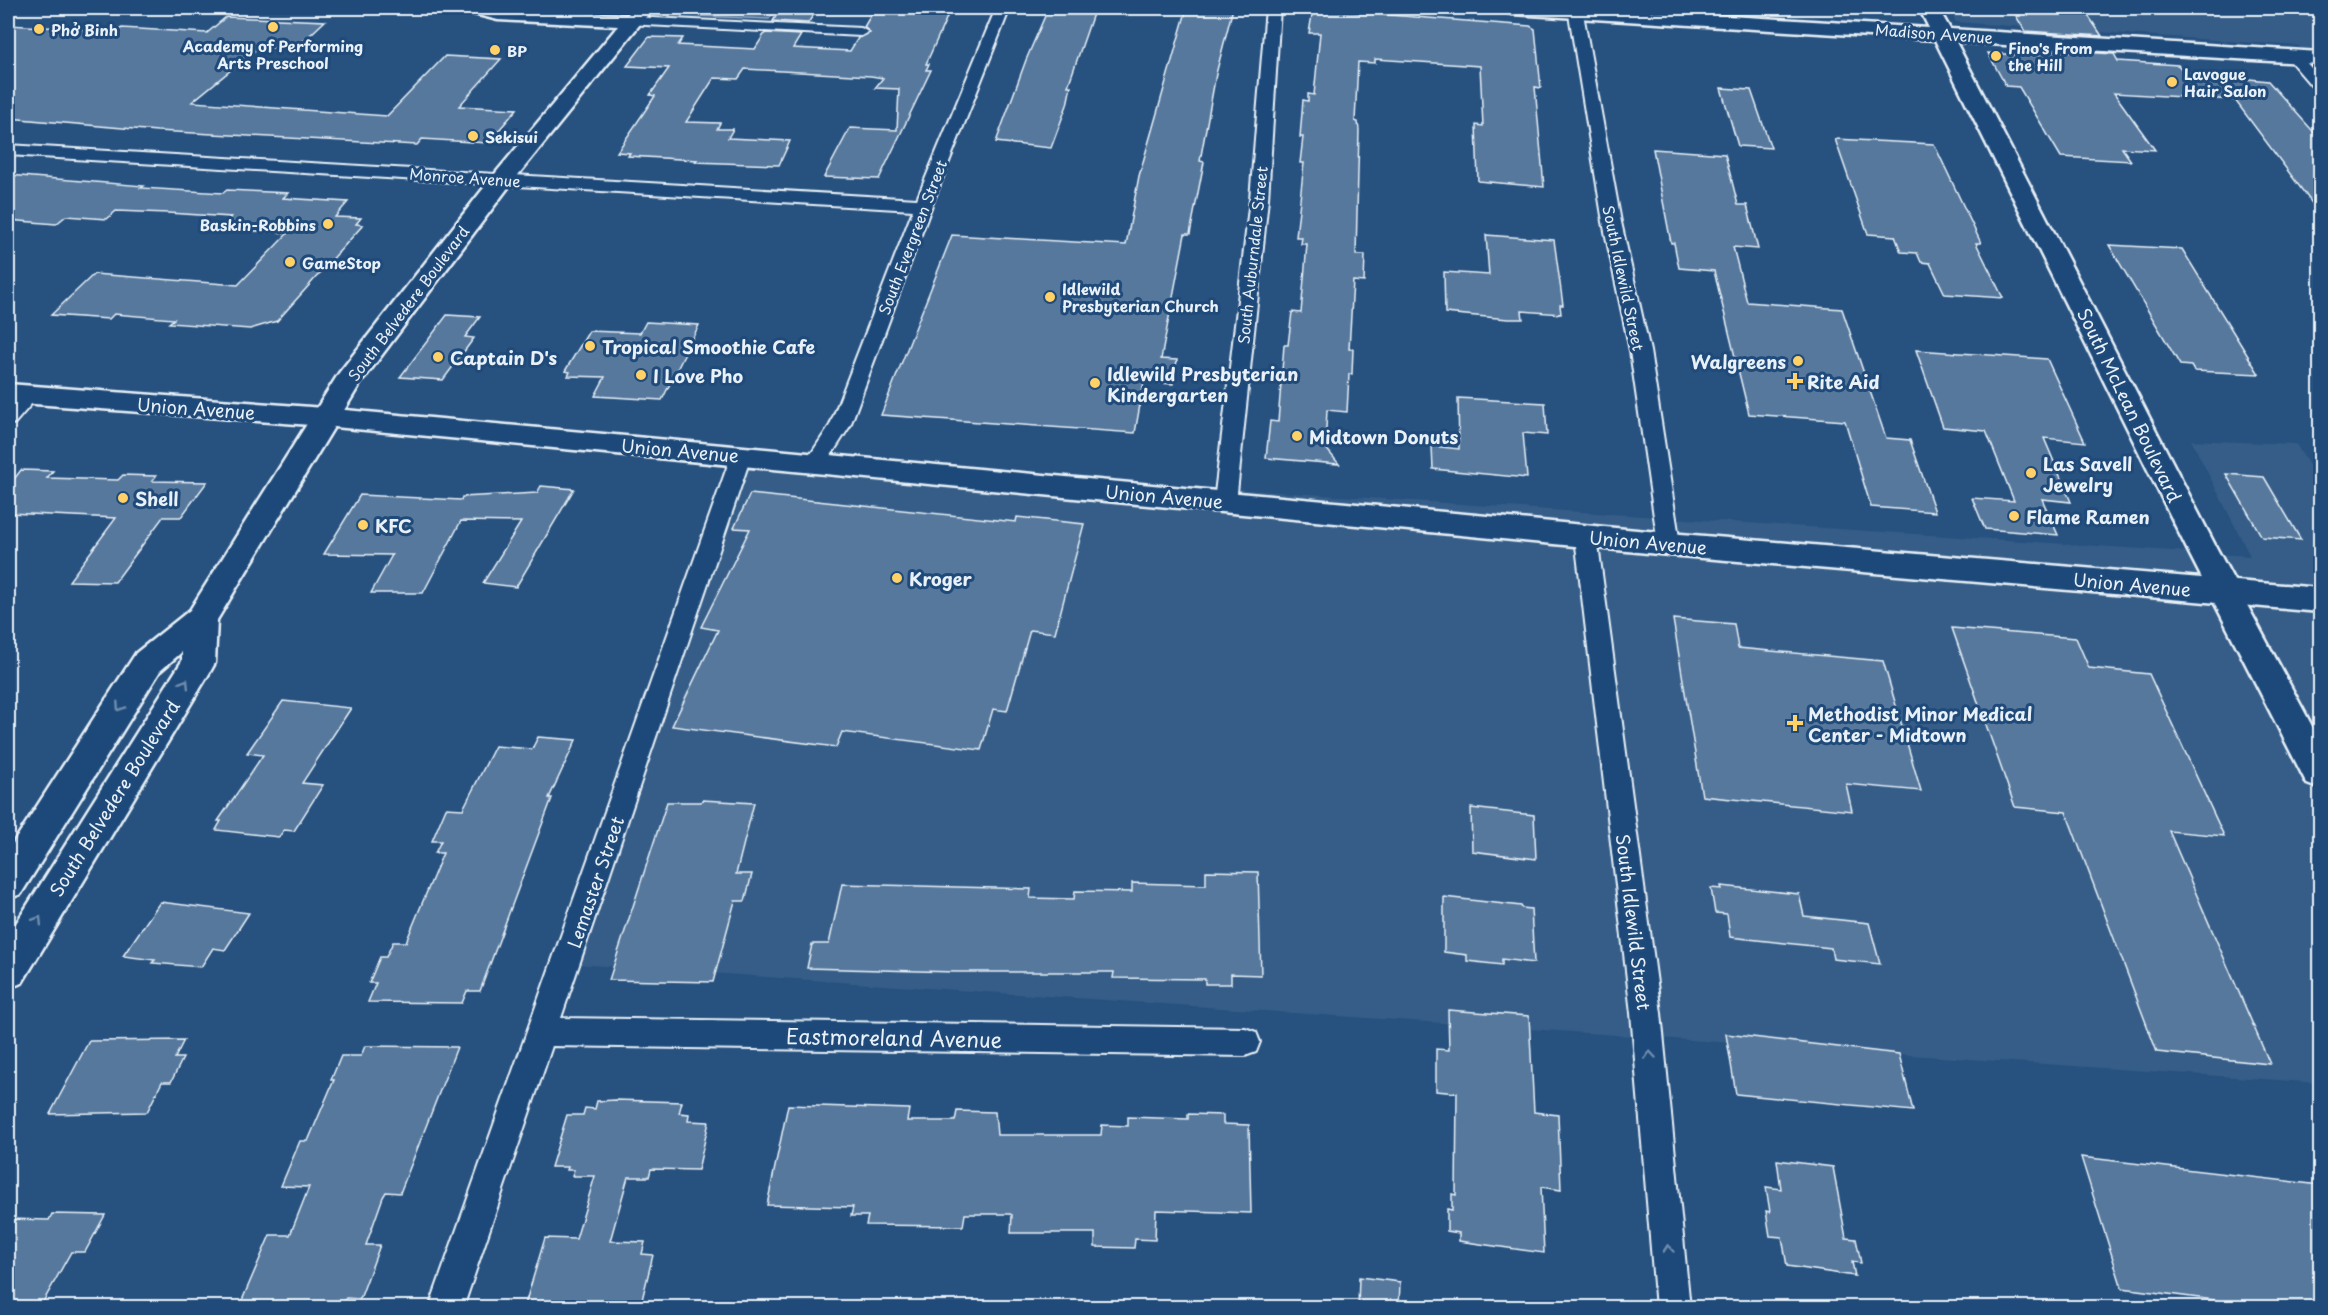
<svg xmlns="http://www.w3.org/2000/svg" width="2328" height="1315" font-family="'Playpen Sans',sans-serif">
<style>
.built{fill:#355d88}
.green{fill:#436891;stroke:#96acc4;stroke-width:1.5}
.building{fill:#57789d;stroke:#e8f1f8;stroke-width:1.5}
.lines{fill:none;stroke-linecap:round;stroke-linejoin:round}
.street-casing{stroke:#e8f1f8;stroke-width:4}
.secondary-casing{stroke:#e8f1f8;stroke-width:5}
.primary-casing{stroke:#e8f1f8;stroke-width:5}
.street{fill:#1f4a7a;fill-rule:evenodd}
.secondary{fill:#1f4a7a;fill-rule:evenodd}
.primary{fill:#1f4a7a;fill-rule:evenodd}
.oneway{stroke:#6f8dac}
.poi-dot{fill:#ffd166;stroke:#1f4a7a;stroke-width:2}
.labels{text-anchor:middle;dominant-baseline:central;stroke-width:6;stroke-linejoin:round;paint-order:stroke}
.far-poi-label{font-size:15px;font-weight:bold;fill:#e8f1f8;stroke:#1f4a7a;text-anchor:start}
.far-street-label{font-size:15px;fill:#e8f1f8;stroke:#1f4a7a}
.poi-label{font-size:18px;font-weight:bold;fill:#e8f1f8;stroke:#1f4a7a;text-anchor:start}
.street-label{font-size:18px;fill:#e8f1f8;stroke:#1f4a7a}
.near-street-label{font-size:21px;fill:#e8f1f8;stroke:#1f4a7a}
</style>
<rect width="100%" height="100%" fill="#27517f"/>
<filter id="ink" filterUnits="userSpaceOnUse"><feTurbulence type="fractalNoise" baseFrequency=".0167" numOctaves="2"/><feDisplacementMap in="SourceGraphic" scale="12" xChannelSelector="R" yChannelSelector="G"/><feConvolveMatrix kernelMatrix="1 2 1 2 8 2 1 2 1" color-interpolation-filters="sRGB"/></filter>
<g filter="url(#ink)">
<!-- built -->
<g class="built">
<polygon points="1948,8 2320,8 2320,70 2299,46 1956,22"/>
<polygon points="2191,440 2296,444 2320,483 2320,1083 576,964 748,457 2250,556"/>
</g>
<!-- green -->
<polygon class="green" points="674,8 778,8 769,19 673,15 669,11"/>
<!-- building -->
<g class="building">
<polygon points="781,8 818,8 808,23 773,21"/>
<polygon points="875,8 951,8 926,64 929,64 926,70 931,70 879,179 824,177 850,128 897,130 899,89 875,88 883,78 871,76 745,69 738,79 714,78 686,122 720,123 717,129 733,129 728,138 790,141 779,165 695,162 697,160 628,156 630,153 617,152 655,96 650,95 669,68 627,66 649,37 683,38 678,45 755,49 765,33 801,35 793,48 850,51 858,38 870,33 864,27"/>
<polygon points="1054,8 1095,8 1068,86 1071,86 1067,105 1051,148 996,142 1026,60 1045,16 1051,16"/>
<polygon points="1187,8 1233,8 1216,74 1200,161 1204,162 1190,234 1185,234 1161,359 1177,360 1173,384 1144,382 1135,433 881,415 952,235 1126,245 1139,176"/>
<polygon points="2015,8 2083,8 2102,36 2025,31 2016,16 2020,16"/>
<polygon points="1313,9 1530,26 1535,29 1541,88 1535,87 1544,187 1478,181 1476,125 1483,126 1480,66 1375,59 1375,63 1358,62 1355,121 1358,122 1359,130 1356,255 1365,255 1364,282 1353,281 1349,349 1353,349 1352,374 1349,374 1347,412 1327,410 1325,447 1339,464 1266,458 1270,421 1278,422 1284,345 1288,345 1292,312 1301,313 1307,244 1301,244 1302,237 1296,237 1304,163 1300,163 1303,137 1300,137 1303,100 1308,101 1308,94 1314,95 1320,33 1309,33"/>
<polygon points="226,17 325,21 295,49 259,47 192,102 387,116 445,56 501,59 459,106 517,109 488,143 422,139 417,145 157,131 8,118 8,25 117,31 122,28 207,33"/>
<polygon points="2035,49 2114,54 2118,61 2178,65 2184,72 2268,81 2320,139 2320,214 2235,100 2114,93 2155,150 2122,148 2131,161 2061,157 2019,87 2006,86 1988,53 2040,56"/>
<polygon points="1721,88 1751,90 1771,148 1738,146"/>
<polygon points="1835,139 1934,144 1981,243 1976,243 2003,298 1945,294 1930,263 1921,262 1917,253 1901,252 1895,236 1868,234"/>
<polygon points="1653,149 1725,154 1738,205 1747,205 1758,249 1733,247 1747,302 1842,309 1886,438 1910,440 1935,512 1871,507 1845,421 1749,414 1714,271 1679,268 1674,243 1671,243"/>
<polygon points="8,175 144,186 141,188 223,193 227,190 288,193 283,198 348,202 335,217 361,218 356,224 363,225 277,321 250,329 169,323 174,319 114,314 109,319 51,315 94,274 238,285 288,233 219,229 231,217 168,213 116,211 107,219 66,216 56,224 8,220"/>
<polygon points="1486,235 1554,240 1563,305 1560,305 1561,314 1522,311 1523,319 1508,319 1445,313 1444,272 1489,275"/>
<polygon points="2109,245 2182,249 2259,374 2194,371 2191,366 2180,365"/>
<polygon points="447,315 480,317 465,337 474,338 443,380 400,377"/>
<polygon points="646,322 699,325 662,400 595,396 605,377 568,376 570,372 565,371 589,331 640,333"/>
<polygon points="1916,350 2047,359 2085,442 2044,438 2071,502 2042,499 2058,535 1985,529 1972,498 2014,501 1986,431 1943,427"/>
<polygon points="1458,398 1545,403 1547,435 1523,433 1527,478 1433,469 1432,446 1459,449"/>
<polygon points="21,470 53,471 47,478 118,480 123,475 156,476 152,481 207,482 181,517 163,517 115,582 69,581 116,518 8,513 8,487"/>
<polygon points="2226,474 2264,477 2301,540 2262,537"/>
<polygon points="541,486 574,489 516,587 483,583 521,522 461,521 423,593 371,593 392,555 324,554 360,495 461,500 462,497 537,493"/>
<polygon points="750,494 1016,522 1017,517 1084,524 1055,633 1030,630 1007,711 993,709 981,750 842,732 836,747 672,726 718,630 701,627 750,529 734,528"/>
<polygon points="1673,619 1734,624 1738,648 1883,661 1921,791 1846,784 1852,811 1702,796"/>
<polygon points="1952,628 2076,638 2089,668 2149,674 2224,836 2169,831 2270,1064 2157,1052 2066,812 2015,807"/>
<polygon points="283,701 351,708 302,783 323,785 294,831 284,830 279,837 216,830 221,821 218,821 263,755 247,753"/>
<polygon points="538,737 576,740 549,798 552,798 480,991 467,991 462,1003 368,1002 376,983 369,983 380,957 386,957 393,942 406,942 443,853 435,853 441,841 432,841 446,808 463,809 495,746 532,749"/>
<polygon points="702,800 754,803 736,874 752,874 745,901 735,901 713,982 609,980 667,802 701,802"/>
<polygon points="1471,808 1534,815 1536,859 1472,851"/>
<polygon points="1206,871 1258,872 1261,975 1231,974 1231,984 1205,984 1205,979 1113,978 1114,972 955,972 807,968 812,944 829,944 842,884 1031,889 1030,898 1074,899 1075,891 1132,892 1132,883 1206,885"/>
<polygon points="1721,886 1799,894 1804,916 1869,923 1880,964 1833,959 1831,948 1730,937 1727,914 1715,913 1711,888 1722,889"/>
<polygon points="1444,897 1521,906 1522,908 1531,909 1534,963 1502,959 1502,965 1467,961 1467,955 1444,952"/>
<polygon points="160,902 249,913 225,950 213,948 201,967 152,963 155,960 123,956"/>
<polygon points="1448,1010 1529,1016 1534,1112 1558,1115 1561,1190 1541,1187 1544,1253 1459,1241 1459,1233 1447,1231 1447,1209 1452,1210 1452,1194 1456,1195 1457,1093 1436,1091 1436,1049 1449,1050"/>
<polygon points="1726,1034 1899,1054 1913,1111 1736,1094"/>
<polygon points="184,1040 175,1058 183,1058 171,1082 162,1082 147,1112 50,1114 89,1041"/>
<polygon points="365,1046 457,1047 400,1193 386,1192 383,1197 366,1245 380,1245 360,1299 346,1298 342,1306 240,1305 270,1235 290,1235 309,1187 281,1186 300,1141 308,1141 334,1080 331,1080 341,1056 361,1056"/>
<polygon points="616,1100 682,1102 679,1113 689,1114 688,1121 709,1122 698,1170 651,1169 649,1177 628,1177 610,1241 645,1242 642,1254 653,1255 640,1308 524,1308 545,1238 576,1239 595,1176 572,1176 574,1170 567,1170 568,1167 551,1167 567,1115 583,1115 585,1108 595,1109 597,1101"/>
<polygon points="788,1105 909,1109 907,1121 955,1121 957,1111 995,1112 997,1135 1101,1135 1102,1125 1128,1126 1128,1117 1188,1119 1188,1114 1223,1115 1223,1124 1249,1125 1251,1213 1156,1210 1155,1240 1135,1239 1134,1248 1095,1247 1095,1233 1011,1233 1012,1215 1010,1214 965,1214 963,1226 866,1225 868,1216 851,1216 853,1207 767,1205"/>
<polygon points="2081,1157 2320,1185 2320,1308 2276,1308 2122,1288"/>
<polygon points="1777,1160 1833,1167 1846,1238 1856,1239 1861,1263 1852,1262 1855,1276 1787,1266 1782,1237 1770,1236 1766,1211 1770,1212 1766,1187 1781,1189"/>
<polygon points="52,1214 105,1215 85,1252 71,1252 43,1302 8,1301 8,1219 49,1220"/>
<polygon points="1359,1277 1400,1282 1399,1308 1358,1308"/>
</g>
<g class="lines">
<defs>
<g id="street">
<polygon points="996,8 1010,8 932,205 850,426 823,468 816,470 809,468 805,463 830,425 913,210 8,155 8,145 917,199"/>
<polygon points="1266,8 1280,8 1268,199 1236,502 1233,507 1225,510 1217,507 1214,502 1250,199"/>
<polygon points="1568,8 1582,8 1621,222 1650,351 1680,544 1677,550 1669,552 1661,550 1658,544 1630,351 1603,222"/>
<polygon points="632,17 861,28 868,32 861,36 627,24 625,21 627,18"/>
<polygon points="2293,52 2298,53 2320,78 2320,92 2315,90 2286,56"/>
<polygon points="29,388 36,390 39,395 15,423 8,425 8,406 22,390"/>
<polygon points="741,449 748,451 751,456 561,1018 1245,1028 1256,1032 1260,1042 1256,1052 1245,1056 552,1046 463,1308 429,1308 731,456 734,451"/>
<polygon points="1586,529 1594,531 1597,537 1661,1013 1690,1308 1656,1308 1631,1013 1575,537 1578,531"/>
</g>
<g id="secondary">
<polygon points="463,8 627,15 633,8 653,8 510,185 360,384 217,620 215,663 210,672 22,983 8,988 8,936 182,661 182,652 160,671 21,894 8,899 8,851 136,653 190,610 339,373 494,175 618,26 498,20 466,12"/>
<polygon points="1503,8 1599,8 1929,28 1919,8 1938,8 1950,29 2320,52 2320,64 1956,42 2217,549 2320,741 2320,789 2307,784 2187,549 1935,40 1512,14 1505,12"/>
</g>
<polygon id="primary" points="8,384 324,408 1669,533 2320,588 2320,612 1669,555 324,426 8,402"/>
</defs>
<!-- street casing -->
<use href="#street" class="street-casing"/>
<!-- secondary casing -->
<use href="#secondary" class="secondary-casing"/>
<!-- primary casing -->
<use href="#primary" class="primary-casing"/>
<!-- street -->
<use href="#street" class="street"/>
<!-- secondary -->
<use href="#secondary" class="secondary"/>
<!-- primary -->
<use href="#primary" class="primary"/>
</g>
<!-- one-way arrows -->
<defs><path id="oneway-chevron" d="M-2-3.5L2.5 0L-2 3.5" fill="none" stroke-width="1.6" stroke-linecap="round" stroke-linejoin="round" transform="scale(1.5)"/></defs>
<g class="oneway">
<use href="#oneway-chevron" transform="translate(185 683) rotate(-58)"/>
<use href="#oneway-chevron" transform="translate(120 707) rotate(123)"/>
<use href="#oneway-chevron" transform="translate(38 920) rotate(-58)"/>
<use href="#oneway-chevron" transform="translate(1650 1055) rotate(-95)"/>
<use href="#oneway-chevron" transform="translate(1668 1249) rotate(-95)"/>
</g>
</g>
<!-- markers -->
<g class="poi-dot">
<circle cx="273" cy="27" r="6"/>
<circle cx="39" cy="29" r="6"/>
<circle cx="495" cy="50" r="6"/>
<circle cx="1996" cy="56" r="6"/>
<circle cx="2172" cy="82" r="6"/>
<circle cx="473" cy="136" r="6"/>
<circle cx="328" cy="224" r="6"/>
<circle cx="290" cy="262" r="6"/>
<circle cx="1050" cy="297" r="6"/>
<circle cx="590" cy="346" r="6"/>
<circle cx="438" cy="357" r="6"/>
<circle cx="1798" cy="361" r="6"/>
<circle cx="641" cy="375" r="6"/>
<path d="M1792 372h6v6h6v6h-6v6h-6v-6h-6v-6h6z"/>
<circle cx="1095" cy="383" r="6"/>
<circle cx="1297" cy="436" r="6"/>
<circle cx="2031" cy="473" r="6"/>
<circle cx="123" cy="498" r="6"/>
<circle cx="2014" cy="516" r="6"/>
<circle cx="363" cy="525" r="6"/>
<circle cx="897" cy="578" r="6"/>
<path d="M1792 714h6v6h6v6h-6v6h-6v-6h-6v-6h6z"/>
</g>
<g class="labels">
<!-- far-poi labels -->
<g class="far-poi-label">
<text x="51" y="29">Phở Binh</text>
<text x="273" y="45" text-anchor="middle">Academy of Performing<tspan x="273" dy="17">Arts Preschool</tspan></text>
<text x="2008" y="47">Fino's From<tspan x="2008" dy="17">the Hill</tspan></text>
<text x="507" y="50">BP</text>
<text x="2184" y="73">Lavogue<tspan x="2184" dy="17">Hair Salon</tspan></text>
<text x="485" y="136">Sekisui</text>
<text x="316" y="224" text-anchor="end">Baskin-Robbins</text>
<text x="302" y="262">GameStop</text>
<text x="1062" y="288">Idlewild<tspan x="1062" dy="17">Presbyterian Church</tspan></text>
</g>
<!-- far-street labels -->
<g class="far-street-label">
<text transform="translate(1934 33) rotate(4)">Madison Avenue</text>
<text transform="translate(465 177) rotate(4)">Monroe Avenue</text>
<text transform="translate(912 237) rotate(-69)">South Evergreen Street</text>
<text transform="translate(1252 255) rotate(-84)">South Auburndale Street</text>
<text transform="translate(1624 278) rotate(78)">South Idlewild Street</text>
<text transform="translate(408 303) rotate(-53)">South Belvedere Boulevard</text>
</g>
<!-- poi labels -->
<g class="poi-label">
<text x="602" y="346">Tropical Smoothie Cafe</text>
<text x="450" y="357">Captain D's</text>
<text x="1786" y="361" text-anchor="end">Walgreens</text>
<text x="1107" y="373">Idlewild Presbyterian<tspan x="1107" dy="21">Kindergarten</tspan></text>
<text x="653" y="375">I Love Pho</text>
<text x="1807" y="381">Rite Aid</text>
<text x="1309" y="436">Midtown Donuts</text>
<text x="2043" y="463">Las Savell<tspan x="2043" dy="21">Jewelry</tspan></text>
<text x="135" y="498">Shell</text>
<text x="2026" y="516">Flame Ramen</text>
<text x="375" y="525">KFC</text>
<text x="909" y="578">Kroger</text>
<text x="1808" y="713">Methodist Minor Medical<tspan x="1808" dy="21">Center - Midtown</tspan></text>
</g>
<!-- street labels -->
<g class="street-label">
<text transform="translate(2130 405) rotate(64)">South McLean Boulevard</text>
<text transform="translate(196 408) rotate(4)">Union Avenue</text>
<text transform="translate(680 450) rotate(5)">Union Avenue</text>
<text transform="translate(1164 496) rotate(5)">Union Avenue</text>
<text transform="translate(1648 542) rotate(5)">Union Avenue</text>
<text transform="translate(2132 584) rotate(5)">Union Avenue</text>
<text transform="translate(114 798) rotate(-58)">South Belvedere Boulevard</text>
<text transform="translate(595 882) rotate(-71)">Lemaster Street</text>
<text transform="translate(1634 922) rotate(83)">South Idlewild Street</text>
</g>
<!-- near-street labels -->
<g class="near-street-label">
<text transform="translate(894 1037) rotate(1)">Eastmoreland Avenue</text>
</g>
</g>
<!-- margin -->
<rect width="2328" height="1315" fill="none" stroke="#1f4a7a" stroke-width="30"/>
<rect x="15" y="15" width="2298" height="1285" fill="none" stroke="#e8f1f8" stroke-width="2" filter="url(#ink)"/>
</svg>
